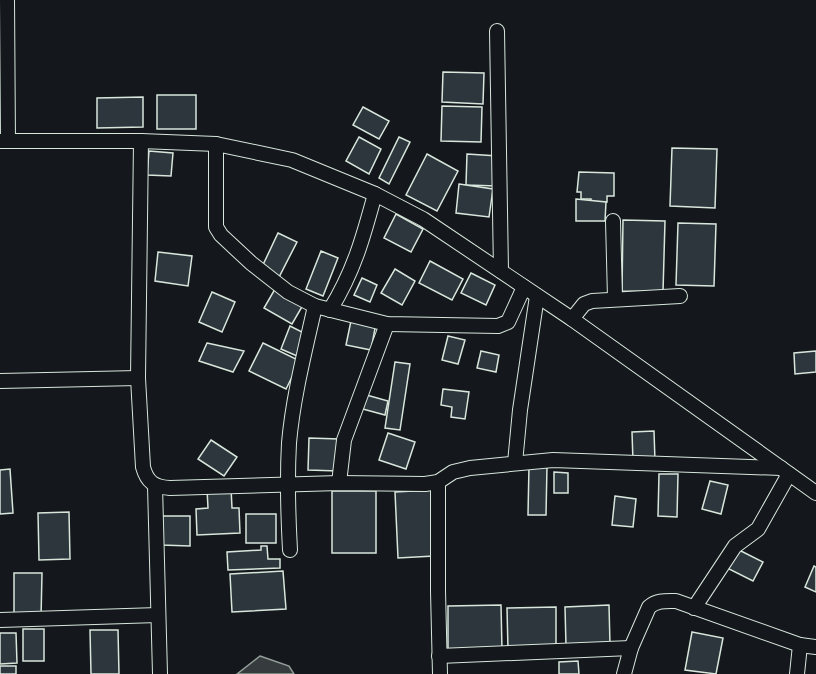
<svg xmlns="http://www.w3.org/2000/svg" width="816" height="674" font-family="Signika,sans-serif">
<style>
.water{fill:#363b3e;stroke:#939e99;stroke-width:1.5}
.building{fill:#2c363c;stroke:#d8e6dc;stroke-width:1.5}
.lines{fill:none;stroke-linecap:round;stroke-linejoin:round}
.minor-casing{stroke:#d8e6dc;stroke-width:16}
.minor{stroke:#14181c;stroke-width:14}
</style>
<rect width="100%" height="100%" fill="#14181c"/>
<!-- water -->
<polygon class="water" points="260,656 289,666 294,674 237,674"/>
<!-- building -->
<g class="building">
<polygon points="443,72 484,73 483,104 442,102"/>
<rect x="157" y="95" width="39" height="34"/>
<polygon points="143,97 143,127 97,128 97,98"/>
<polygon points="442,106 482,107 481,142 441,141"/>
<polygon points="363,107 389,121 379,139 353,125"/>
<polygon points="359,137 381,149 369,174 346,161"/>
<polygon points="399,137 410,142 389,184 379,178"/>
<polygon points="672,148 717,149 715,208 670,206"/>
<polygon points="149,151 173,153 171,176 147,175"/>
<polygon points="427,154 458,171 437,211 406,195"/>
<polygon points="467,154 498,156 497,186 466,185"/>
<polygon points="579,172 614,173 614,196 607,196 607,202 591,202 591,199 581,199 581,192 577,192"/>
<polygon points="459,184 493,189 489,217 456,213"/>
<polygon points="576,199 606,202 605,221 576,221"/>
<polygon points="396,214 423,229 411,252 384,238"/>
<polygon points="623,220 665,221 663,292 622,291"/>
<polygon points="678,223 716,224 714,286 676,285"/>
<polygon points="278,233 297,242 277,281 261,269"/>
<polygon points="321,251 338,258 323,296 306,289"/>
<polygon points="158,252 192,256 188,286 155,281"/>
<polygon points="430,261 463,279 452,300 419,283"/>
<polygon points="395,269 415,281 402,305 381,293"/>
<polygon points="471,273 495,285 486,305 461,293"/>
<polygon points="362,278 377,285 370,302 354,295"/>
<polygon points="275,289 303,305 292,324 264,308"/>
<polygon points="212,292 235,302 222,332 199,322"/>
<polygon points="352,316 376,323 371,350 346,345"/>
<polygon points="290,326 306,334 297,356 281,349"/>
<polygon points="448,336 465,340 458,364 442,360"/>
<polygon points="207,343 244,351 233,372 199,361"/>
<polygon points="263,343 300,361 286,389 249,371"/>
<polygon points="481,351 499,355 496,372 477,368"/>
<polygon points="816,351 816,372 795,374 794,353"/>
<polygon points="395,362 410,364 400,430 385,428"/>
<polygon points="443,389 469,392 465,419 451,417 452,407 441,405"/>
<polygon points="363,394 388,401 385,415 359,408"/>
<polygon points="654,431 655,461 633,462 632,432"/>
<polygon points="388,433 415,442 406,469 379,460"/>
<polygon points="309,438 339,439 338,471 308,470"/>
<polygon points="211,440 237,457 224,476 198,459"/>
<polygon points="529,466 547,466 546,515 528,515"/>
<polygon points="10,469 13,513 0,514 0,470"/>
<polygon points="554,472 568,473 568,493 554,493"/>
<polygon points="659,474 678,474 677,517 658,516"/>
<polygon points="710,481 728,485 721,514 702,509"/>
<polygon points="231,488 232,508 239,508 240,533 197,535 196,509 208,508 207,489"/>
<polygon points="431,490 434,556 398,558 395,492"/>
<rect x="332" y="491" width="44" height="62"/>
<polygon points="615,496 636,499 633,527 612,525"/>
<polygon points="69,512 70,559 39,560 38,513"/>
<rect x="246" y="514" width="30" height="29"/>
<polygon points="162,516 190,516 190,546 161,545"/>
<polygon points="261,546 267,546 268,559 280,559 280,568 228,570 227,552 261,550"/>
<polygon points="737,549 763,562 753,581 727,568"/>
<polygon points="814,566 816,567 816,592 805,587"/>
<polygon points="283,571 286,609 232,612 230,574"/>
<polygon points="14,573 42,573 41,618 14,617"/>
<polygon points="501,605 502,650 448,651 448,606"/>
<polygon points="609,605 610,645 566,646 565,607"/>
<polygon points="556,607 556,649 508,650 507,608"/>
<rect x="23" y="629" width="21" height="32"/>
<polygon points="90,630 118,630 119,674 91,674"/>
<polygon points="692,632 723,638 716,674 685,670"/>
<polygon points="0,633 16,633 17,663 0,664"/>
<polygon points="578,661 579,674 559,674 559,662"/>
<rect x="0" y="666" width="16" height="8"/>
</g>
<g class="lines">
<defs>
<g id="minor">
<polyline points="7,0 8,141"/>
<polyline points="497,31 501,271"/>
<polyline points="0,141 141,141 216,144 292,160 375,194 423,219 572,319 816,493"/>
<path d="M 141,141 L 138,378 L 143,467 C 147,482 154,487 170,488 L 339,483 L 425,484 L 438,482 L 453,472 L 470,468 L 553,460 L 781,468"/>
<polyline points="216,144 216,227 221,235 251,263 288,292 315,306 387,324 498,326 508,322 524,287"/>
<polyline points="613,221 615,298"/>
<path d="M 330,310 C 354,271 363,238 375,194"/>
<polyline points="572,319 584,304 592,301 680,296"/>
<polyline points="0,381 138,378"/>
<polyline points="515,463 520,410 537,296"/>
<polyline points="438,482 438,591 440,674"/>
<polyline points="339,483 344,440 387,324"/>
<polyline points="155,486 160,674"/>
<path d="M 290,550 C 288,514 287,479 289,443 C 293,397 305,351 315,306"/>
<polyline points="694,608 735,546 758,529 789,474"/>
<polyline points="0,620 158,615"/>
<polyline points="439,656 631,648"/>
<path d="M 624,674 L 631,648 L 649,607 C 657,600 666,601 676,601 L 800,645 L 816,647"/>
<polyline points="797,674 800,645"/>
</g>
</defs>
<!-- minor casing -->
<use href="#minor" class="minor-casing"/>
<!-- minor -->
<use href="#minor" class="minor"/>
</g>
</svg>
